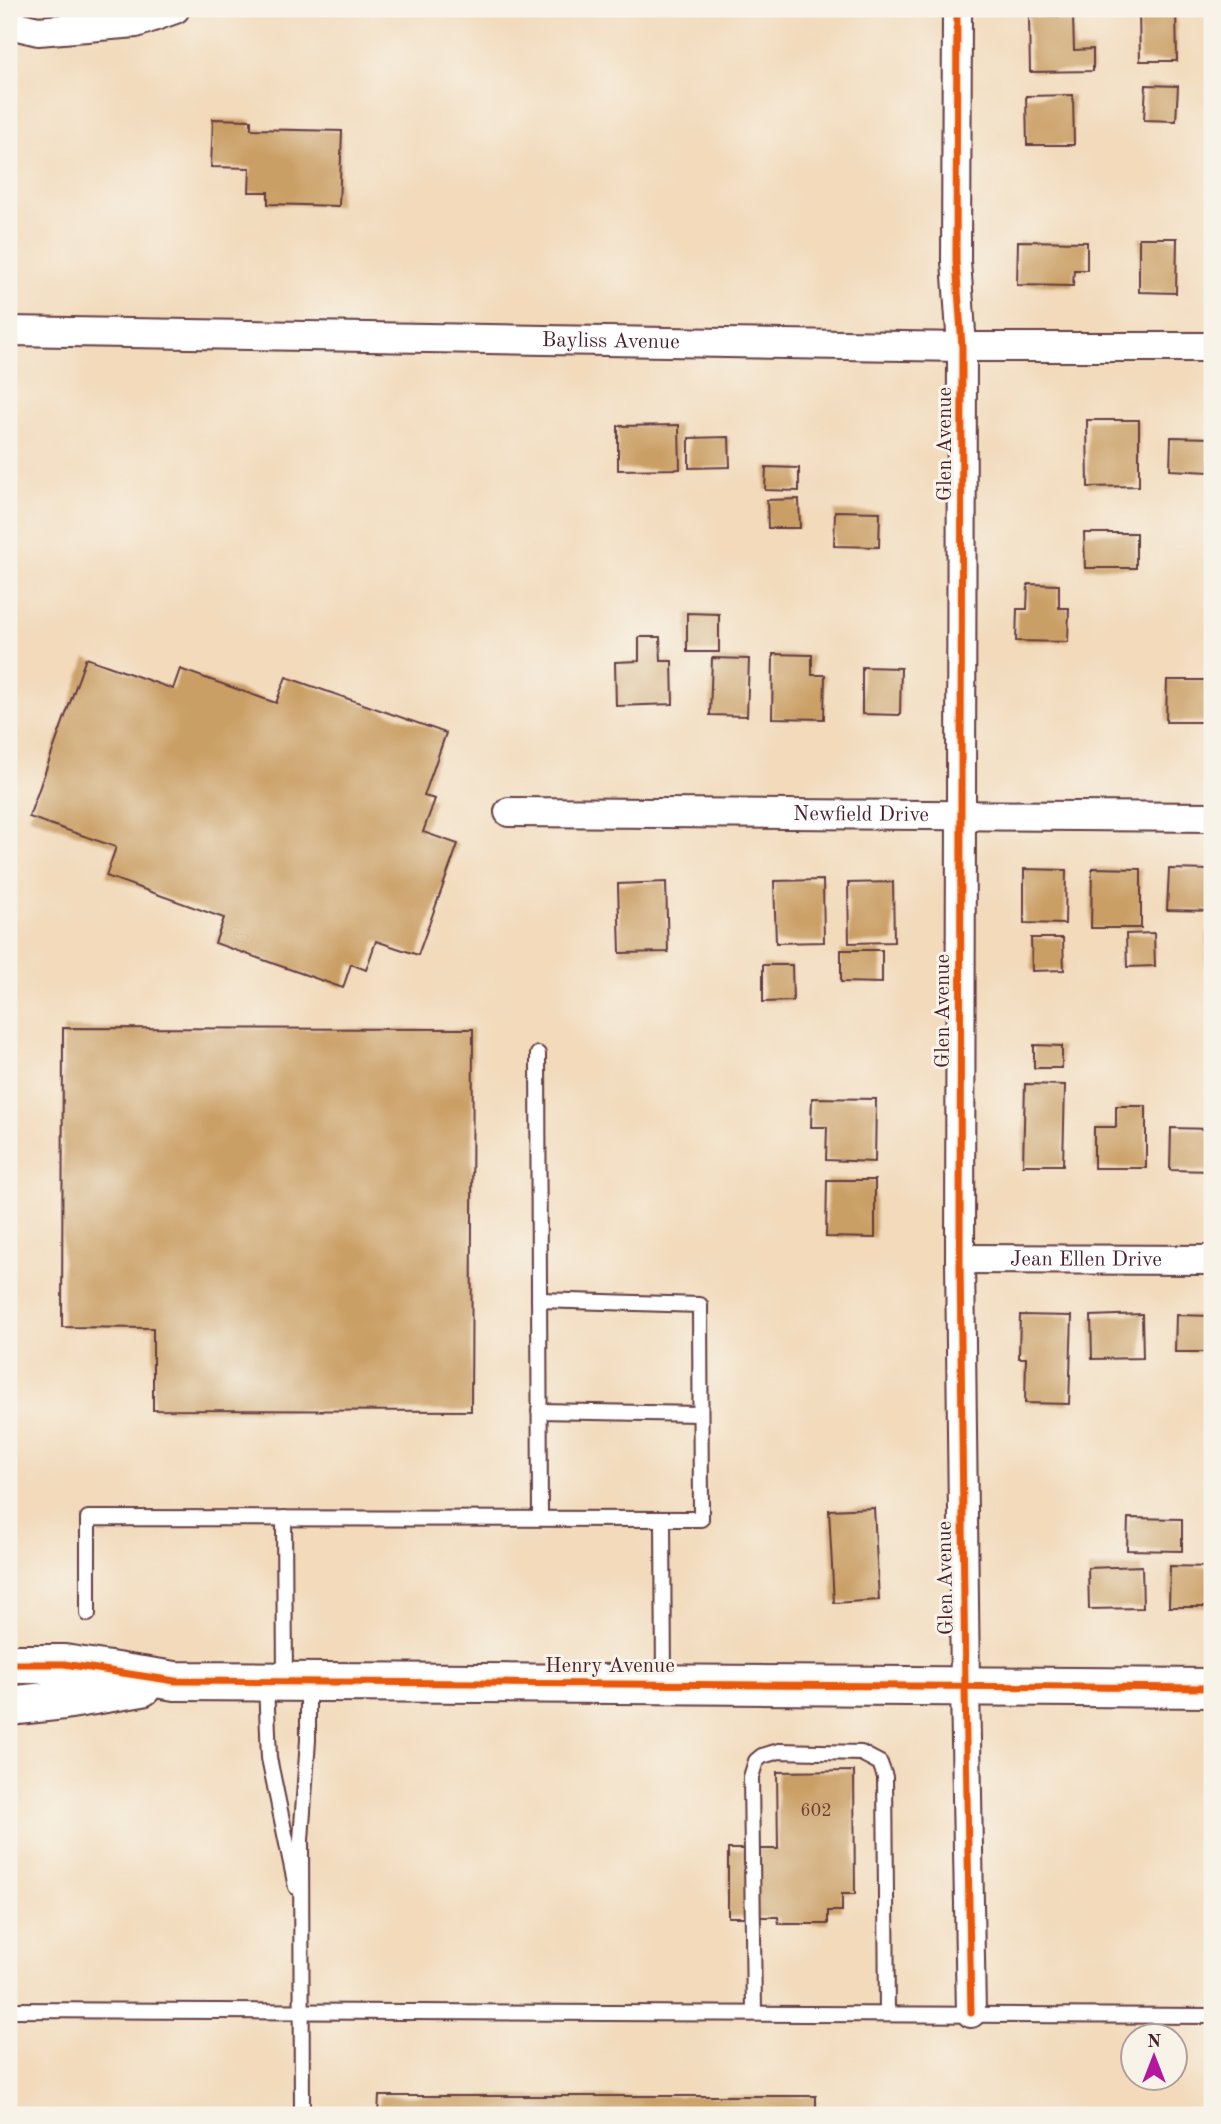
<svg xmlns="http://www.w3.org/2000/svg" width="1221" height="2124" font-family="'Old Standard TT',serif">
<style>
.building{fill:#ca9f65}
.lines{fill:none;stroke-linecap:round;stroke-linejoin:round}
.lane-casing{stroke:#633b41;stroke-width:18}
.street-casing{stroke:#633b41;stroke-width:32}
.secondary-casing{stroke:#633b41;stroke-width:42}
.lane{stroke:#fff;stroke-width:14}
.street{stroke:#fff;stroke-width:28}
.secondary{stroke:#fff;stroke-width:38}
.cycleway-casing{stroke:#f7f3e8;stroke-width:11}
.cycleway{stroke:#e8590c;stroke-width:7}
.labels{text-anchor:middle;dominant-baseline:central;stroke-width:6;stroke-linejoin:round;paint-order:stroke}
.number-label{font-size:18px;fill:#6a3f3a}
.street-label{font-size:21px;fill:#4a1f2b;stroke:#f7f3e8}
</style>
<rect width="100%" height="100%" fill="#f7f3e8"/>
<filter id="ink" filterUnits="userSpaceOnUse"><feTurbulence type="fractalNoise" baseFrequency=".0143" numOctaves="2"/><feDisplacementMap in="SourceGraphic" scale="14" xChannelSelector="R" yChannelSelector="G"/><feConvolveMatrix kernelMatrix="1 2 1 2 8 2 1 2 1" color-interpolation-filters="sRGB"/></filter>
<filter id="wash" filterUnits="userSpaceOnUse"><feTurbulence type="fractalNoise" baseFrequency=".00686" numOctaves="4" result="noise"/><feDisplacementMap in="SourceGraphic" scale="28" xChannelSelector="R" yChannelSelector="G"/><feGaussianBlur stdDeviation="1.57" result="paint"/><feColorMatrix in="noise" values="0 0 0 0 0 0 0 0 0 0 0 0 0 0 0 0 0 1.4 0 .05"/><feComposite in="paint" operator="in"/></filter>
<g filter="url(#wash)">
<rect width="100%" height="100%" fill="#f2dabb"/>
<g id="blocks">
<!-- building -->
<g class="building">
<polygon points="1176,10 1177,61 1140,61 1139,11"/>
<polygon points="1029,16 1073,16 1074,50 1093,49 1093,71 1030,72"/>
<polygon points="1146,85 1178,86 1176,121 1144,120"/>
<polygon points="1073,95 1074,145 1027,145 1026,96"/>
<polygon points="213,119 251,120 251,129 342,131 339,206 268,204 268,192 249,192 250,168 211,167"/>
<polygon points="1139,238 1177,238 1176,293 1139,292"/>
<polygon points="1018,241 1087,242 1087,270 1074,270 1073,286 1017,285"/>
<polygon points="1087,420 1139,420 1139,486 1088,487"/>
<polygon points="679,425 680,469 618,470 618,426"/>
<polygon points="729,437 730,467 689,468 689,438"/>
<polygon points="1171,437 1211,438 1210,472 1170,470"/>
<polygon points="766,467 799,468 799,491 765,490"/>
<polygon points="799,499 800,528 768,528 767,500"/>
<polygon points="835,511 880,512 879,547 834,546"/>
<polygon points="1084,533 1136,533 1136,568 1085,568"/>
<polygon points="1028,584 1059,585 1059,608 1069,608 1068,642 1016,641 1017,609 1027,609"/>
<polygon points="687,613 719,614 719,652 687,652"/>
<polygon points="639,637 660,637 661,661 672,661 673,704 616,706 615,662 639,661"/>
<polygon points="773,654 812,655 812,675 825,675 824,719 772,718"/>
<polygon points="86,658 173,689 180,669 276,703 286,677 446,733 424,796 435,799 423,832 458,844 418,955 376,941 366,970 351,964 343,988 215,943 224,918 106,876 116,847 29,817"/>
<polygon points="712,658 749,659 747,716 710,715"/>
<polygon points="862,667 901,668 900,715 862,714"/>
<polygon points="1167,680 1212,680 1212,722 1166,722"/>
<polygon points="1092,868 1141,869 1141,928 1091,928"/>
<polygon points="1024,869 1066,870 1065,924 1024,923"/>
<polygon points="1169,869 1212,870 1212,911 1167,910"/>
<polygon points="823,880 824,942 776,943 774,881"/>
<polygon points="666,882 668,952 620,953 618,884"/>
<polygon points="893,882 894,942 849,943 848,883"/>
<polygon points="1207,931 1212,931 1212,965 1206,965"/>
<polygon points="1154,933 1155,966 1127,967 1126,934"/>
<polygon points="1031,938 1063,938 1064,970 1032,971"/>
<polygon points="841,950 882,950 882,983 841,982"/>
<polygon points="763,965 792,965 793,1001 763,1002"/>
<polygon points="63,1028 473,1029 471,1411 153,1410 153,1328 62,1327"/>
<polygon points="1034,1045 1062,1046 1062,1068 1034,1068"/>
<polygon points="1025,1084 1065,1085 1063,1165 1023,1165"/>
<polygon points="812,1098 876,1099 875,1162 826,1160 827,1127 811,1127"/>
<polygon points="1116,1106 1146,1106 1146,1168 1094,1168 1094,1127 1116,1127"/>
<polygon points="1171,1128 1212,1129 1212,1171 1170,1170"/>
<polygon points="827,1180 875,1180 875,1238 826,1237"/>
<polygon points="1142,1314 1143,1358 1092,1359 1091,1316"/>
<polygon points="1020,1315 1072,1316 1069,1404 1025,1403 1026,1358 1019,1358"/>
<polygon points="1176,1315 1212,1316 1212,1352 1175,1352"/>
<polygon points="874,1508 879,1600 834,1603 829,1510"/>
<polygon points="1128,1518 1182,1519 1182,1551 1127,1550"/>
<polygon points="1142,1566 1143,1608 1089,1609 1088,1568"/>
<polygon points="1170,1566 1212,1567 1212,1607 1169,1607"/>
<polygon points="854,1771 855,1894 842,1894 842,1911 828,1911 828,1924 779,1924 778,1917 728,1917 728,1849 778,1849 777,1772"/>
<polygon points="379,2096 816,2096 816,2115 378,2115"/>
</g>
</g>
</g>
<g filter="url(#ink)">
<use href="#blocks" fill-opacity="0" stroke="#633b41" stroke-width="2"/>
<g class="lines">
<defs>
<g id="lane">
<polyline points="538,1054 540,1518"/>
<polyline points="539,1411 700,1414"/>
<polyline points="284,1518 285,1681"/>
<polyline points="663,1519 664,1682"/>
<polyline points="88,1614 88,1518 701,1519 700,1305 539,1300"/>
<polyline points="266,1683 269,1758 296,1887"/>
<polyline points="9,2010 1212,2016"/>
<polyline points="754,2013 751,1777 756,1761 762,1756 779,1751 861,1753 880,1763 885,1777 887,2013"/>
<polyline points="302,2115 301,1840 308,1740 308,1683"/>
</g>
<g id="street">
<polyline points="957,9 956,261 962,347 960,1259 965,1686 971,2013"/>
<polyline points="9,24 38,31 136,23 175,9"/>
<path id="s1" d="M 9,331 L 962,347 L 1212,347"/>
<path id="s2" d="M 509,812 L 1212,817"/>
<path id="s3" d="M 960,1259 L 1212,1260"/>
</g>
<g id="secondary">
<polyline points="9,1664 64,1664 175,1681 1212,1688"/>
<polyline points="9,1706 64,1700 142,1687"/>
</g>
</defs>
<!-- lane casing -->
<use href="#lane" class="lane-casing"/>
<!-- street casing -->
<use href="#street" class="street-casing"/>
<!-- secondary casing -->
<use href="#secondary" class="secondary-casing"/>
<!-- lane -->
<use href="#lane" class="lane"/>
<!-- street -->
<use href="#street" class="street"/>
<!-- secondary -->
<use href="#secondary" class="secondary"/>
<defs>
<g id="cycleway">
<polyline points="957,9 956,261 962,347 960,1259 965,1686 971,2013"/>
<polyline points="9,1664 64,1664 175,1681 1212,1688"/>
</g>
</defs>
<!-- cycleway casing -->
<use href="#cycleway" class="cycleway-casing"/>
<!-- cycleway -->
<use href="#cycleway" class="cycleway"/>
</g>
</g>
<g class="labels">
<!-- number labels -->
<g class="number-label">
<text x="816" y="1811">602</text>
</g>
<!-- street labels -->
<g class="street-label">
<text stroke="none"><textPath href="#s1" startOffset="602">Bayliss Avenue</textPath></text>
<text transform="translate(945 444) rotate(-90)">Glen Avenue</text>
<text stroke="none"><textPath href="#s2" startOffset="352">Newfield Drive</textPath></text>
<text transform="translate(943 1011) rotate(-90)">Glen Avenue</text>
<text stroke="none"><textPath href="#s3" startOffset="126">Jean Ellen Drive</textPath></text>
<text transform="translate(946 1578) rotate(-91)">Glen Avenue</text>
<text x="610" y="1666">Henry Avenue</text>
</g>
</g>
<!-- margin -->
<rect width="1221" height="2124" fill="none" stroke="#f7f3e8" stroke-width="35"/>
<!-- north arrow -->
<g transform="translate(1154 2057)"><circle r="33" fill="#f7f3e8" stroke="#b29e9c" stroke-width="2"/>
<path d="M0-5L12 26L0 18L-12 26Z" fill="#b5179e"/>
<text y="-10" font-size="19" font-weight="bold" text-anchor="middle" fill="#4a1f2b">N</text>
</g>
</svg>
